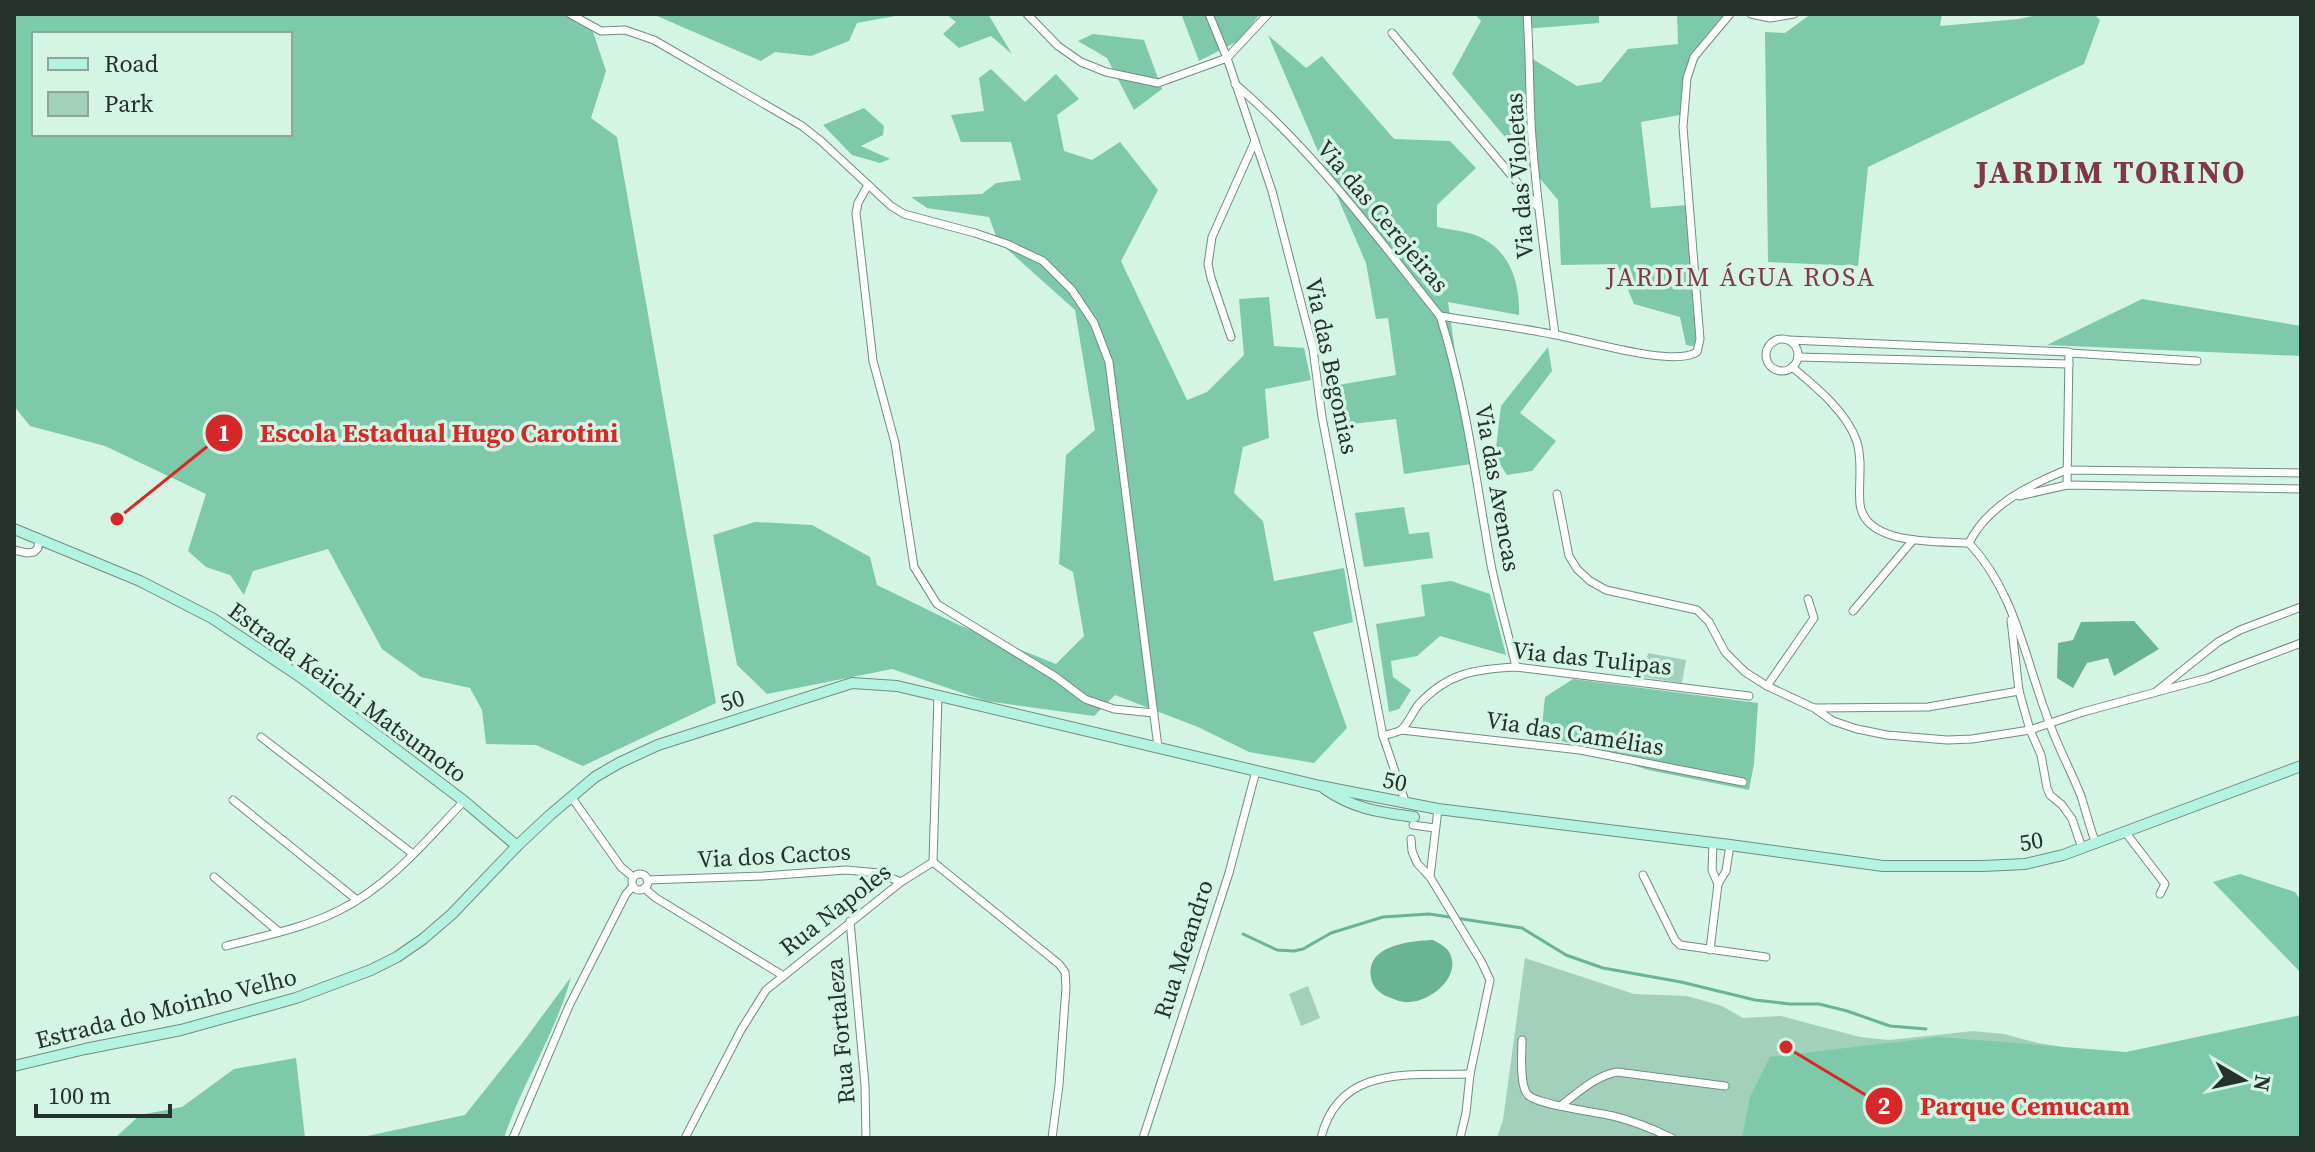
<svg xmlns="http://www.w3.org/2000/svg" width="2315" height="1152" font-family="'Source Serif 4',serif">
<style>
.green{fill:#a3d0bb}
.forest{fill:#7ec9a9;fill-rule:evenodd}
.water{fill:#69b494}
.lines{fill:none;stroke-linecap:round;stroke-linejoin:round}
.stream{stroke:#69b494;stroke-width:3}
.street-casing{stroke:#708d7f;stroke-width:9}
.secondary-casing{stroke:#708d7f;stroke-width:12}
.street{stroke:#fff;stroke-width:7}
.secondary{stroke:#b4f3e1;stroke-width:10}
.labels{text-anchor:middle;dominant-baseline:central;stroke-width:7;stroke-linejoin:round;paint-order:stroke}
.street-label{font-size:24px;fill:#25312b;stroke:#d4f4e4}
.neighbourhood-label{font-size:26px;letter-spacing:2px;fill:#803844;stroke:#d4f4e4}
.district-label{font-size:32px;font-weight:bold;letter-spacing:2px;fill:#803844;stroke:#d4f4e4}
.leader{fill:none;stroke:#d62828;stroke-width:3}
.callout-dot{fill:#d62828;stroke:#d4f4e4;stroke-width:3}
.mark-label{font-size:24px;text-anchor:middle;font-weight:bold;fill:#fff}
.callout-label{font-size:26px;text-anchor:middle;font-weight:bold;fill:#d62828;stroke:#d4f4e4;stroke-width:7;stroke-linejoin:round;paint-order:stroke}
</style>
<rect width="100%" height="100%" fill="#d4f4e4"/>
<!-- green -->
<g class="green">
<polygon points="1648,653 1686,660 1682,683 1643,677"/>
<polygon points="1525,958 1634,994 1687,996 1722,1006 1743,1018 1781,1016 1860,1037 1889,1040 1973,1031 2004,1034 2038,1043 2120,1056 2301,1138 1497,1138 1503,1120"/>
<polygon points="1308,986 1320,1018 1301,1026 1289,994"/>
</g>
<!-- forest -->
<g class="forest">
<path d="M 14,14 L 573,14 L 591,26 L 606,71 L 591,118 L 617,137 L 716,703 L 583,766 L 536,745 L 486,744 L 482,710 L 470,688 L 421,677 L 382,649 L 328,549 L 253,571 L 244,595 L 230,575 L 206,567 L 188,551 L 206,494 L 105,446 L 30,426 L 14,406 ZM 34,34 L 290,34 L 290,134 L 34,134 Z"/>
<polygon points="656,14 906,14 857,23 849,41 811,56 775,52 761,61 657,16"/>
<polygon points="946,14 988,14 1012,54 991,36 959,48 943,34 956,22"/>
<polygon points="1187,14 1260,14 1240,40 1199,61 1182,16"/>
<polygon points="1475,14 1599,14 1599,23 1524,29 1526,55 1577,86 1601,82 1628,49 1678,44 1677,14 1724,14 1690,55 1680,115 1641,122 1651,208 1687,205 1699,347 1686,345 1680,317 1634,304 1617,264 1561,265 1558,200 1452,74 1481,21"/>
<polygon points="1811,14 1942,14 1940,26 2019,19 2042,14 2094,14 2100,20 2084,64 1868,167 1858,266 1768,262 1765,32 1785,33"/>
<polygon points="1093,34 1144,40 1162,89 1134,110 1107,58 1078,41"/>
<path d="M 1268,35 L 1306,68 L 1322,56 L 1394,139 L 1450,141 L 1476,168 L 1437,205 L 1437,227 C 1451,230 1469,231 1482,238 C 1511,253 1520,284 1519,315 L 1448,302 L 1471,464 L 1404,474 L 1396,419 L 1343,425 L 1338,385 L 1396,375 L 1388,318 L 1376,319 L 1366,263 Z"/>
<polygon points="991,69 1025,102 1056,74 1079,99 1057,115 1064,151 1092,160 1120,142 1158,190 1121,261 1187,400 1207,392 1244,355 1239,299 1269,297 1274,346 1304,348 1311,380 1265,389 1269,438 1243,447 1234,493 1263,521 1274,581 1344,568 1353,622 1313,632 1347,728 1314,763 1249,752 1198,727 1115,695 1094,716 986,701 892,669 767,694 737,665 713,535 755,522 812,525 870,557 877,585 959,625 1056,664 1084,636 1073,572 1059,564 1066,455 1095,430 1075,310 998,241 989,217 927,208 911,197 982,194 996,183 1021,180 1011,142 961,142 951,115 984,111 979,78"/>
<polygon points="864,108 884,126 883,135 861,146 890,159 880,163 852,155 823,125"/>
<polygon points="2142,299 2301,326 2301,356 2047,345"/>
<polygon points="1548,347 1552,371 1520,413 1556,441 1532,471 1507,475 1495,456 1501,406"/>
<polygon points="1404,507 1409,534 1429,532 1433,558 1364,567 1355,513"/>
<polygon points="1451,581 1490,594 1506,655 1440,636 1417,656 1391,661 1393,677 1411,690 1399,709 1389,712 1376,624 1425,616 1421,585"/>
<polygon points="1573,679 1758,703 1754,764 1749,790 1648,770 1556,739 1542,726 1545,697"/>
<polygon points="2240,874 2295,892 2301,901 2301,973 2213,882"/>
<path d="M 571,977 C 556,1033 522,1083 504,1138 L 358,1138 L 465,1115 L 520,1046 Z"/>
<polygon points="2301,1015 2301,1138 1742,1138 1750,1097 1770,1057 1939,1037 2126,1052"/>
<polygon points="296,1058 305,1138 115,1138 140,1115 182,1107 234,1069"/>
</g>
<!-- water -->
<g class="water">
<polygon points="2134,621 2159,649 2114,676 2108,658 2087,663 2073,688 2057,678 2058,643 2073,640 2081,622"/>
<path d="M 1433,940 C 1440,944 1449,948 1451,956 C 1459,979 1430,1001 1410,1002 C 1402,1003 1393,999 1386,996 C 1378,992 1372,986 1371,977 C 1366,945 1410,941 1433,940 Z"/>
</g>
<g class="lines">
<!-- stream -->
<polyline class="stream" points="1243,934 1277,950 1294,951 1303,949 1331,933 1383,917 1429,914 1522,928 1566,955 1603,968 1681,982 1755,1000 1790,1004 1819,1004 1847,1011 1890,1026 1926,1029"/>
<defs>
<g id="street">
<polyline points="570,14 601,31 625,30 654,40 802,126 821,141 891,206 904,214 975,233 1007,244 1043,261 1072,290 1094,323 1109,362 1158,747"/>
<polyline points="1027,14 1058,46 1081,62 1106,72 1158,83 1227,58 1268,14"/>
<polyline points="1209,14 1227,58 1272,191 1313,349 1322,417 1383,736 1406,804"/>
<path d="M 1527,14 C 1530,55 1529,96 1532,138 C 1537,203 1546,269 1555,334"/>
<polyline points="1751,14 1770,18 1794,14"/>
<polyline points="1392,33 1537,206"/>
<path d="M 1235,84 C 1314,151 1376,236 1440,316 C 1477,322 1515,327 1551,334 C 1582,339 1673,368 1697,352 L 1700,339 L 1683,127 L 1687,78 L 1694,57 L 1730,14"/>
<polyline points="868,185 858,203 856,213 873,361 895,443 914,567 937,604 1056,677 1085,699 1114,709 1154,713"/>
<path d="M 1440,316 C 1466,397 1476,481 1491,565 C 1498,599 1508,633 1516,667"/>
<polyline points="1231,337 1211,278 1208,264 1212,237 1255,141"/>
<circle cx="1782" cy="355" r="16"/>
<polyline points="1789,340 2069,352 2067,485"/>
<polyline points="2070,353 2197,361"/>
<polyline points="1798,357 2069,364"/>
<path d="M 1792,367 C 1816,387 1847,412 1857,442 C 1863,462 1858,484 1860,504 C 1865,546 1938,541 1969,543 C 2016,593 2025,660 2049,722 C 2058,747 2071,771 2081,796 C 2086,812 2090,828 2096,844"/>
<polyline points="1557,494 1569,556 1577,569 1590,581 1606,590 1697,610 1709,622 1725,652 1745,672 1767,686 1814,708 1833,721 1857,729 1887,735 1947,740 1972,739 2030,730 2083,712 2208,678 2301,643"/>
<polyline points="2019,496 2067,485 2301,489"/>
<path d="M 1969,543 C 1987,506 2029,485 2066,470 L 2301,473"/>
<polyline points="14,550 27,553 34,552 38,548 39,538"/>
<polyline points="1853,611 1913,540"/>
<polyline points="2011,620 2019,691 2030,730 2041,755 2047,788 2050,795 2062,805 2072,819 2082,848"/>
<polyline points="1767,686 1814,618 1808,599"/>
<polyline points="2158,690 2218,642 2240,630 2301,607"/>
<polyline points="1816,708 1928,707 2019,691"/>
<polyline points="1401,730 1580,750 1743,782"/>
<path d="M 1383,736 C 1388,734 1396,733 1401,730 C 1408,724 1413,711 1419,704 C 1448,673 1475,669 1516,667 L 1749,696"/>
<polyline points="261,737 413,854"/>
<polyline points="572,798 621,867 633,877"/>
<polyline points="233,800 357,900"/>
<polyline points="1413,825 1435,828"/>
<polyline points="2126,833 2165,884 2160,894"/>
<polyline points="1411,839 1412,851 1417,863 1430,877 1481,961 1490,980 1470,1074 1466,1113 1460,1138"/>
<polyline points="1713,843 1712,870 1718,884"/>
<polyline points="933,862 1059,964 1065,972 1066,987 1059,1085 1052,1138"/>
<polyline points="933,862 938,696"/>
<circle cx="640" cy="882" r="8"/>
<polyline points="1643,875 1675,940 1680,945 1766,957"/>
<polyline points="214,877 279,932"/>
<polyline points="1430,877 1438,809"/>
<polyline points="647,880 763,876 846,870 879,873 901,882"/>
<polyline points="644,888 656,898 782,975"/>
<polyline points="850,921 865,1085 866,1138"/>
<path d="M 226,946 C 264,936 304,928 338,911 C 389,886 426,841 464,801"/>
<polyline points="1710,950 1718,884 1726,871 1730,845"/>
<path d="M 1522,1040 C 1522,1053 1519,1086 1528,1095 C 1538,1105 1596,1112 1613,1116 C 1634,1121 1653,1129 1672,1138"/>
<path d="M 1560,1106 C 1578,1093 1595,1076 1617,1072 L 1725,1086"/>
<polyline points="513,1138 569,1006 626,894 633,886"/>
<polyline points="685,1138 741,1030 766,990 901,882 933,862"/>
<polyline points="1143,1138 1229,873 1256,771"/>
<path d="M 1321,1138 C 1339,1064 1410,1076 1470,1074"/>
</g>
<g id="secondary">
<polyline points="14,529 140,581 212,618 302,678 464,801 517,846"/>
<path d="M 1325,789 C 1354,809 1379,812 1414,817"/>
<polyline points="14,1066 85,1049 181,1030 296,998 371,970 397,957 423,939 452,914 517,846 550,815 595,777 619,763 658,745 852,683 897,686 1320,786 1438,809 1730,845 1883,866 1983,866 2025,864 2063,855 2301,766"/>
</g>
</defs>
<!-- street casing -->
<use href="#street" class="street-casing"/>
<!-- secondary casing -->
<use href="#secondary" class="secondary-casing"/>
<!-- street -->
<use href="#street" class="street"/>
<!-- secondary -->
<use href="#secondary" class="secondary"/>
</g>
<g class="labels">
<!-- street labels -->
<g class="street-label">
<text transform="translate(1519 176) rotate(-94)">Via das Violetas</text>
<text transform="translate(1383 216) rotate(50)">Via das Cerejeiras</text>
<text transform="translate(1332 366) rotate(78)">Via das Begonias</text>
<text transform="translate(1498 488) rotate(80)">Via das Avencas</text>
<text transform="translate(1592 658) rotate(6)">Via das Tulipas</text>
<text transform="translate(348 692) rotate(36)">Estrada Keiichi Matsumoto</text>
<text transform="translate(732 700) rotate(-18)">50</text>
<text transform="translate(1575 733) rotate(9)">Via das Camélias</text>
<text transform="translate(1395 781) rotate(11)">50</text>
<text transform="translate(2031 841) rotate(-10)">50</text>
<text transform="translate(774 855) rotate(-3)">Via dos Cactos</text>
<text transform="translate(835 909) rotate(-38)">Rua Napoles</text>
<text transform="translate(1183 949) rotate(-72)">Rua Meandro</text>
<text transform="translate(166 1008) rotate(-14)">Estrada do Moinho Velho</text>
<text transform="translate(840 1031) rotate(-95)">Rua Fortaleza</text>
</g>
<!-- neighbourhood labels -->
<g class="neighbourhood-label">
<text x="1741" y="277">JARDIM ÁGUA ROSA</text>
</g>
<!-- district labels -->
<g class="district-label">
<text x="2111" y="172">JARDIM TORINO</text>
</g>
</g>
<!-- callouts -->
<path class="leader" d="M117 519L224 433M1786 1047L1884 1106"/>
<g class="callout-dot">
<circle cx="117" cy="519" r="8"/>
<circle cx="1786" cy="1047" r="8"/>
<circle cx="224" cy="433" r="20"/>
<circle cx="1884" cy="1106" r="20"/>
</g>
<g class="mark-label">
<text x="224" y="441">1</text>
<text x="1884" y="1114">2</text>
</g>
<g class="callout-label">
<text x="439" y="442">Escola Estadual Hugo Carotini</text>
<text x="2025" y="1115">Parque Cemucam</text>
</g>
<!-- border -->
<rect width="2315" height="1152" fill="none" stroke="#25312b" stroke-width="32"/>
<!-- legend -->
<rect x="32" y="32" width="260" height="104" fill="#d4f4e4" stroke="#8ea69a" stroke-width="2"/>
<rect x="48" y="58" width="40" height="12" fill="#b4f3e1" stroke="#8ea69a" stroke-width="2"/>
<text x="104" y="72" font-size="24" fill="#25312b">Road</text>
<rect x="48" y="92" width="40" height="24" fill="#a3d0bb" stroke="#8ea69a" stroke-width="2"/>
<text x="104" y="112" font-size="24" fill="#25312b">Park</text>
<!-- north arrow -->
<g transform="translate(2243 1080) rotate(99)" stroke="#d4f4e4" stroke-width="6" paint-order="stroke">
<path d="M0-6L14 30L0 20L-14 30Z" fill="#25312b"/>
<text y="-12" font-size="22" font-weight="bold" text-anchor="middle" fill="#25312b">N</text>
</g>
<!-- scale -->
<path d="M36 1104v12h134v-12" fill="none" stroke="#25312b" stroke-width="4"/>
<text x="48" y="1104" font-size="24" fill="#25312b" stroke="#d4f4e4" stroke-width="6" paint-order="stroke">100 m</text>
</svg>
